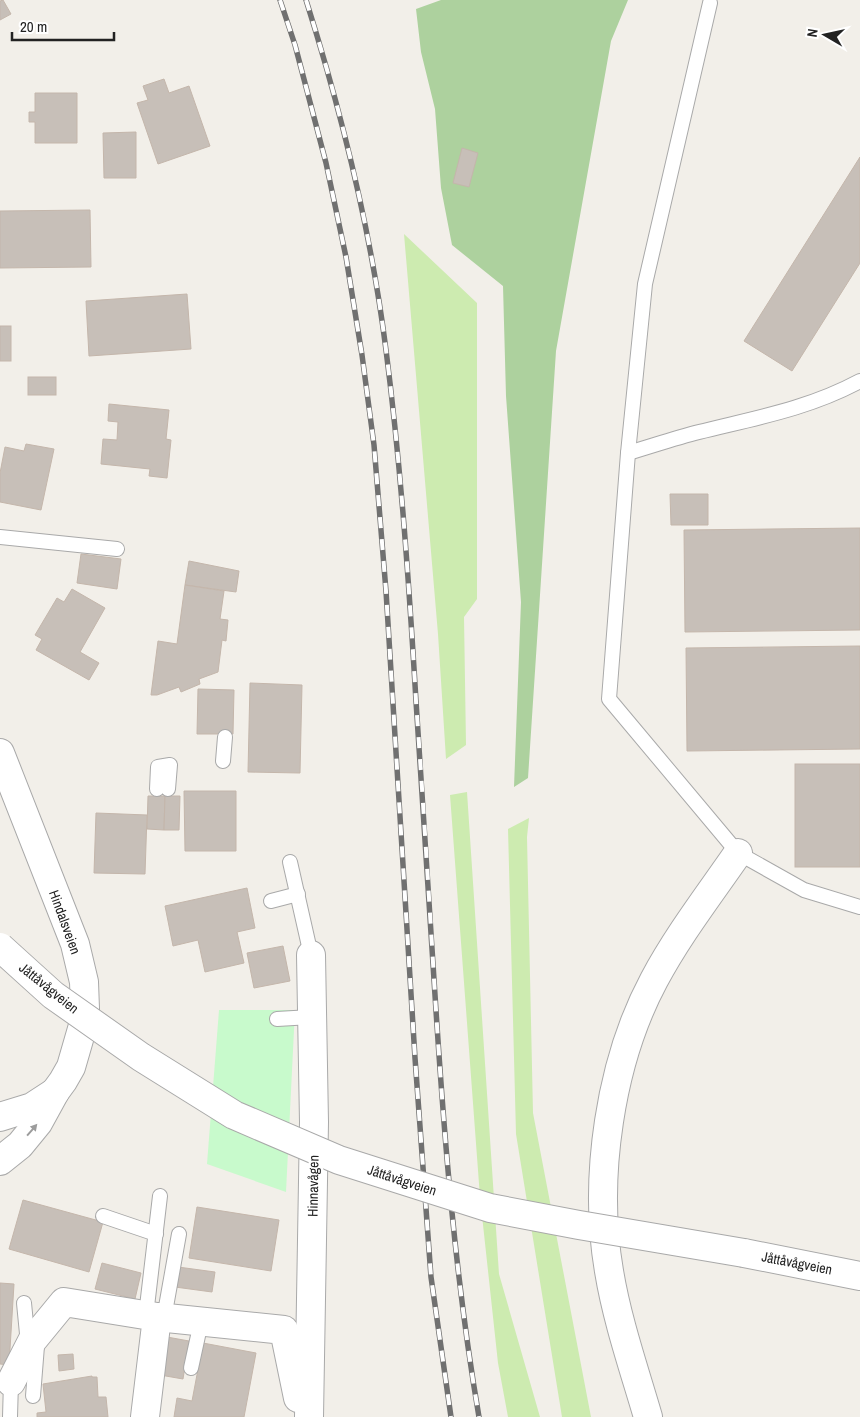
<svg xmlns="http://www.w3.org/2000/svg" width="860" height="1417" font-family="'Archivo Narrow',sans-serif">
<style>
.grass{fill:#cdebb0}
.forest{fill:#add19e}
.park{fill:#c8facc}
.building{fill:#c7bfb8;stroke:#c4b6ab}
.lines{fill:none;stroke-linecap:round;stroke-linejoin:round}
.service-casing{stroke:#a9a9a9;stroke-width:16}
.minor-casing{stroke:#a9a9a9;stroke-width:30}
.tertiary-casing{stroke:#a9a9a9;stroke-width:30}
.service{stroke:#fff;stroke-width:14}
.minor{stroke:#fff;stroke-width:28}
.tertiary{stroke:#fff;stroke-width:28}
.rail-casing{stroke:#707070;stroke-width:5.5}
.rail{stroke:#fff;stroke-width:4;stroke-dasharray:11;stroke-linecap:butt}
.tertiary-bridge-casing{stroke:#a9a9a9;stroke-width:30;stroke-linecap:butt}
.tertiary-bridge{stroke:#fff;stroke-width:28}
.oneway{fill:#9c9c9c}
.labels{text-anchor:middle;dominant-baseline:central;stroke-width:5;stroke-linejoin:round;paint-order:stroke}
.street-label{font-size:14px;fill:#222;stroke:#fff}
</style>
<rect width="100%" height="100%" fill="#f2efe9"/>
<!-- grass -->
<g class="grass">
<polygon points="404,234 477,303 477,599 464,617 466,745 446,759 438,634"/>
<polygon points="467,792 499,1274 540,1417 508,1417 498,1363 480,1197 450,795"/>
<polygon points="529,818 527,837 533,1113 591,1417 562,1417 516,1134 508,829"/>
</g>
<!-- forest -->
<polygon class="forest" points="441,0 628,0 611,41 556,351 528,778 514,787 521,602 506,396 503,286 452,245 441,188 435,109 421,52 416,9"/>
<!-- park -->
<polygon class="park" points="219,1010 295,1010 286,1192 207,1164"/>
<!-- building -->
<g class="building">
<polygon points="3,0 11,14 0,20 0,1"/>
<polygon points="164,79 169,93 189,86 210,146 158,164 137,103 148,100 143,86"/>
<polygon points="35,93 77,93 77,143 35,143 35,122 29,122 29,112 35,112"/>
<polygon points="136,132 136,178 104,178 103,133"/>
<polygon points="462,148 478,153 469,187 453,183"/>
<polygon points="860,157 860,263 792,371 744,341"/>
<polygon points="90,210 91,267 0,268 0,211"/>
<polygon points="187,294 191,349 89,356 86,301"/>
<rect x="0" y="326" width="11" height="35"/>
<rect x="28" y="377" width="28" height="18"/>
<polygon points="109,404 169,410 166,439 171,440 167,478 149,476 150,469 101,464 103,439 117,440 118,422 108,421"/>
<polygon points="26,444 54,449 41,510 0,502 0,473 5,447 24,451"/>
<polygon points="670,494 708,494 708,525 671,525"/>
<polygon points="860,528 860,630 685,632 684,530"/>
<polygon points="81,554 121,559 117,589 77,583"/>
<polygon points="189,561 239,571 236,592 185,585"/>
<polygon points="185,585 224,591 220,619 228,620 226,641 222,640 218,672 199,679 200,684 181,692 179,687 157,695 151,695 158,641 177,644"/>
<polygon points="72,589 105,608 80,652 99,663 89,680 36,650 42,639 35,635 57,598 64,602"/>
<polygon points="860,646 860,749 687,751 686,648"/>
<polygon points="250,683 302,685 300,773 248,772"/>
<polygon points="198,689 234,690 233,734 197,734"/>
<rect x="795" y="764" width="65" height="103"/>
<polygon points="184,791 236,791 236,851 185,851"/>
<polygon points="148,796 165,796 164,830 147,829"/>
<polygon points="165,796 180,796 179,830 164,830"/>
<polygon points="96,813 147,815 145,874 94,873"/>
<polygon points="247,888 255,928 237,932 244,963 205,972 198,940 173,946 165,906"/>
<polygon points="283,946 290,981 254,988 247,953"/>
<polygon points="23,1200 103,1222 89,1272 9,1249"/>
<polygon points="197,1207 279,1220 271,1271 189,1258"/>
<polygon points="102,1263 141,1273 135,1299 95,1289"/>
<polygon points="178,1267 215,1272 212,1292 175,1287"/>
<polygon points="0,1283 14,1284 9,1365 0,1364"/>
<polygon points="167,1337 189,1341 183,1379 160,1375"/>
<polygon points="203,1343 256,1353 244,1417 174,1417 177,1398 192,1401"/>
<polygon points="73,1354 74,1369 59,1371 58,1355"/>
<polygon points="92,1376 92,1377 97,1377 98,1397 106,1397 108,1417 37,1417 37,1413 46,1412 43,1384"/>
</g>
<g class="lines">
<defs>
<g id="service">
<polyline points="710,3 645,284 628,453 609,699 738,853 804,890 860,907"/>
<path d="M 628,453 C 652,446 675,438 699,432 C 755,418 808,409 860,381"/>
<polyline points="0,537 117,549"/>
<polyline points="223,761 225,737"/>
<polyline points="157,789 158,767 170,765 168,789"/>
<polyline points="290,862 311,955"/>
<polyline points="271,901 298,894"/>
<polyline points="277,1019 311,1017"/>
<polyline points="103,1216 156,1234"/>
<polyline points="24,1303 28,1344"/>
<polyline points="146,1315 160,1196"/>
<polyline points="164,1318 179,1234"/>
<polyline points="191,1368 201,1322"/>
<polyline points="33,1396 37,1346"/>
<polyline points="10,1417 11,1382"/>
</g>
<g id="minor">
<polyline points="0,753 75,944 84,982 85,1009 84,1022 71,1067 63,1081 55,1092 38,1123 20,1145 0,1161"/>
<polyline points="0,1117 32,1107 55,1092"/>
<polyline points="157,1317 284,1330 298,1398"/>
<polyline points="11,1382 32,1341 64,1302 157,1317 145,1417"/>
<polyline points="309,1417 314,1122 311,955"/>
<path d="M 648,1417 C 634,1369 617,1320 609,1271 C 593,1178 610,1062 654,980 C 678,935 709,895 738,853"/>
</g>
<polyline id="tertiary" points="744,1253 860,1276"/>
</defs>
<!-- service casing -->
<use href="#service" class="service-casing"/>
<!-- minor casing -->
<use href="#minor" class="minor-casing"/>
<!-- tertiary casing -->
<use href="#tertiary" class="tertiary-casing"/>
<!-- service -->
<use href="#service" class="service"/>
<!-- minor -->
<use href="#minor" class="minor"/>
<!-- tertiary -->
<use href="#tertiary" class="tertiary"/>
<defs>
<g id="rail">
<polyline points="280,0 295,45 326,163 346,257 362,355 374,445 386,591 415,1058 431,1277 451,1417"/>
<path d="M 306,0 C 342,114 371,231 386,350 C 401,467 409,584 416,701 C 423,799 429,897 435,995 C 444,1136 455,1277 479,1417"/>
</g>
</defs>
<!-- rail casing -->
<use href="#rail" class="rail-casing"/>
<!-- rail -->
<use href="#rail" class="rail"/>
<defs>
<polyline id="tertiary-bridge" points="0,947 53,995 141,1057 234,1115 339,1160 490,1208 579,1225 744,1253"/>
</defs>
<!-- tertiary-bridge casing -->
<use href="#tertiary-bridge" class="tertiary-bridge-casing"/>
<!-- tertiary-bridge -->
<use href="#tertiary-bridge" class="tertiary-bridge"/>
</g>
<!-- one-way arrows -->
<defs><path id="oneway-solid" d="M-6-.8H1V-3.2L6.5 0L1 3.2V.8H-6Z" transform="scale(1.25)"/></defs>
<use class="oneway" href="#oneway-solid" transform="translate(32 1130) rotate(-49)"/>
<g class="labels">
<!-- street labels -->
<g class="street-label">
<text transform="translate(65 922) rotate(70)">Hindalsveien</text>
<text transform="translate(49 988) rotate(39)">Jåttåvågveien</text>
<text transform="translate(402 1180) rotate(18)">Jåttåvågveien</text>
<text transform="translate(313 1186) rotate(-89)">Hinnavågen</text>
<text transform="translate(797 1263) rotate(11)">Jåttåvågveien</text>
</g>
</g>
<!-- north arrow -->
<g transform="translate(825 35) rotate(279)" stroke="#ffffff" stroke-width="4" paint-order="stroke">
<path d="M0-4L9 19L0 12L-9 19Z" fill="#222222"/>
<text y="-8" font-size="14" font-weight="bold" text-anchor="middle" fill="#222222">N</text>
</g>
<!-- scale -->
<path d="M12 32v8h102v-8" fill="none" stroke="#222222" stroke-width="2.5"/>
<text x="20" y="32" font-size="15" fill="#222222" stroke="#ffffff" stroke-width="4" paint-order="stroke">20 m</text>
</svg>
